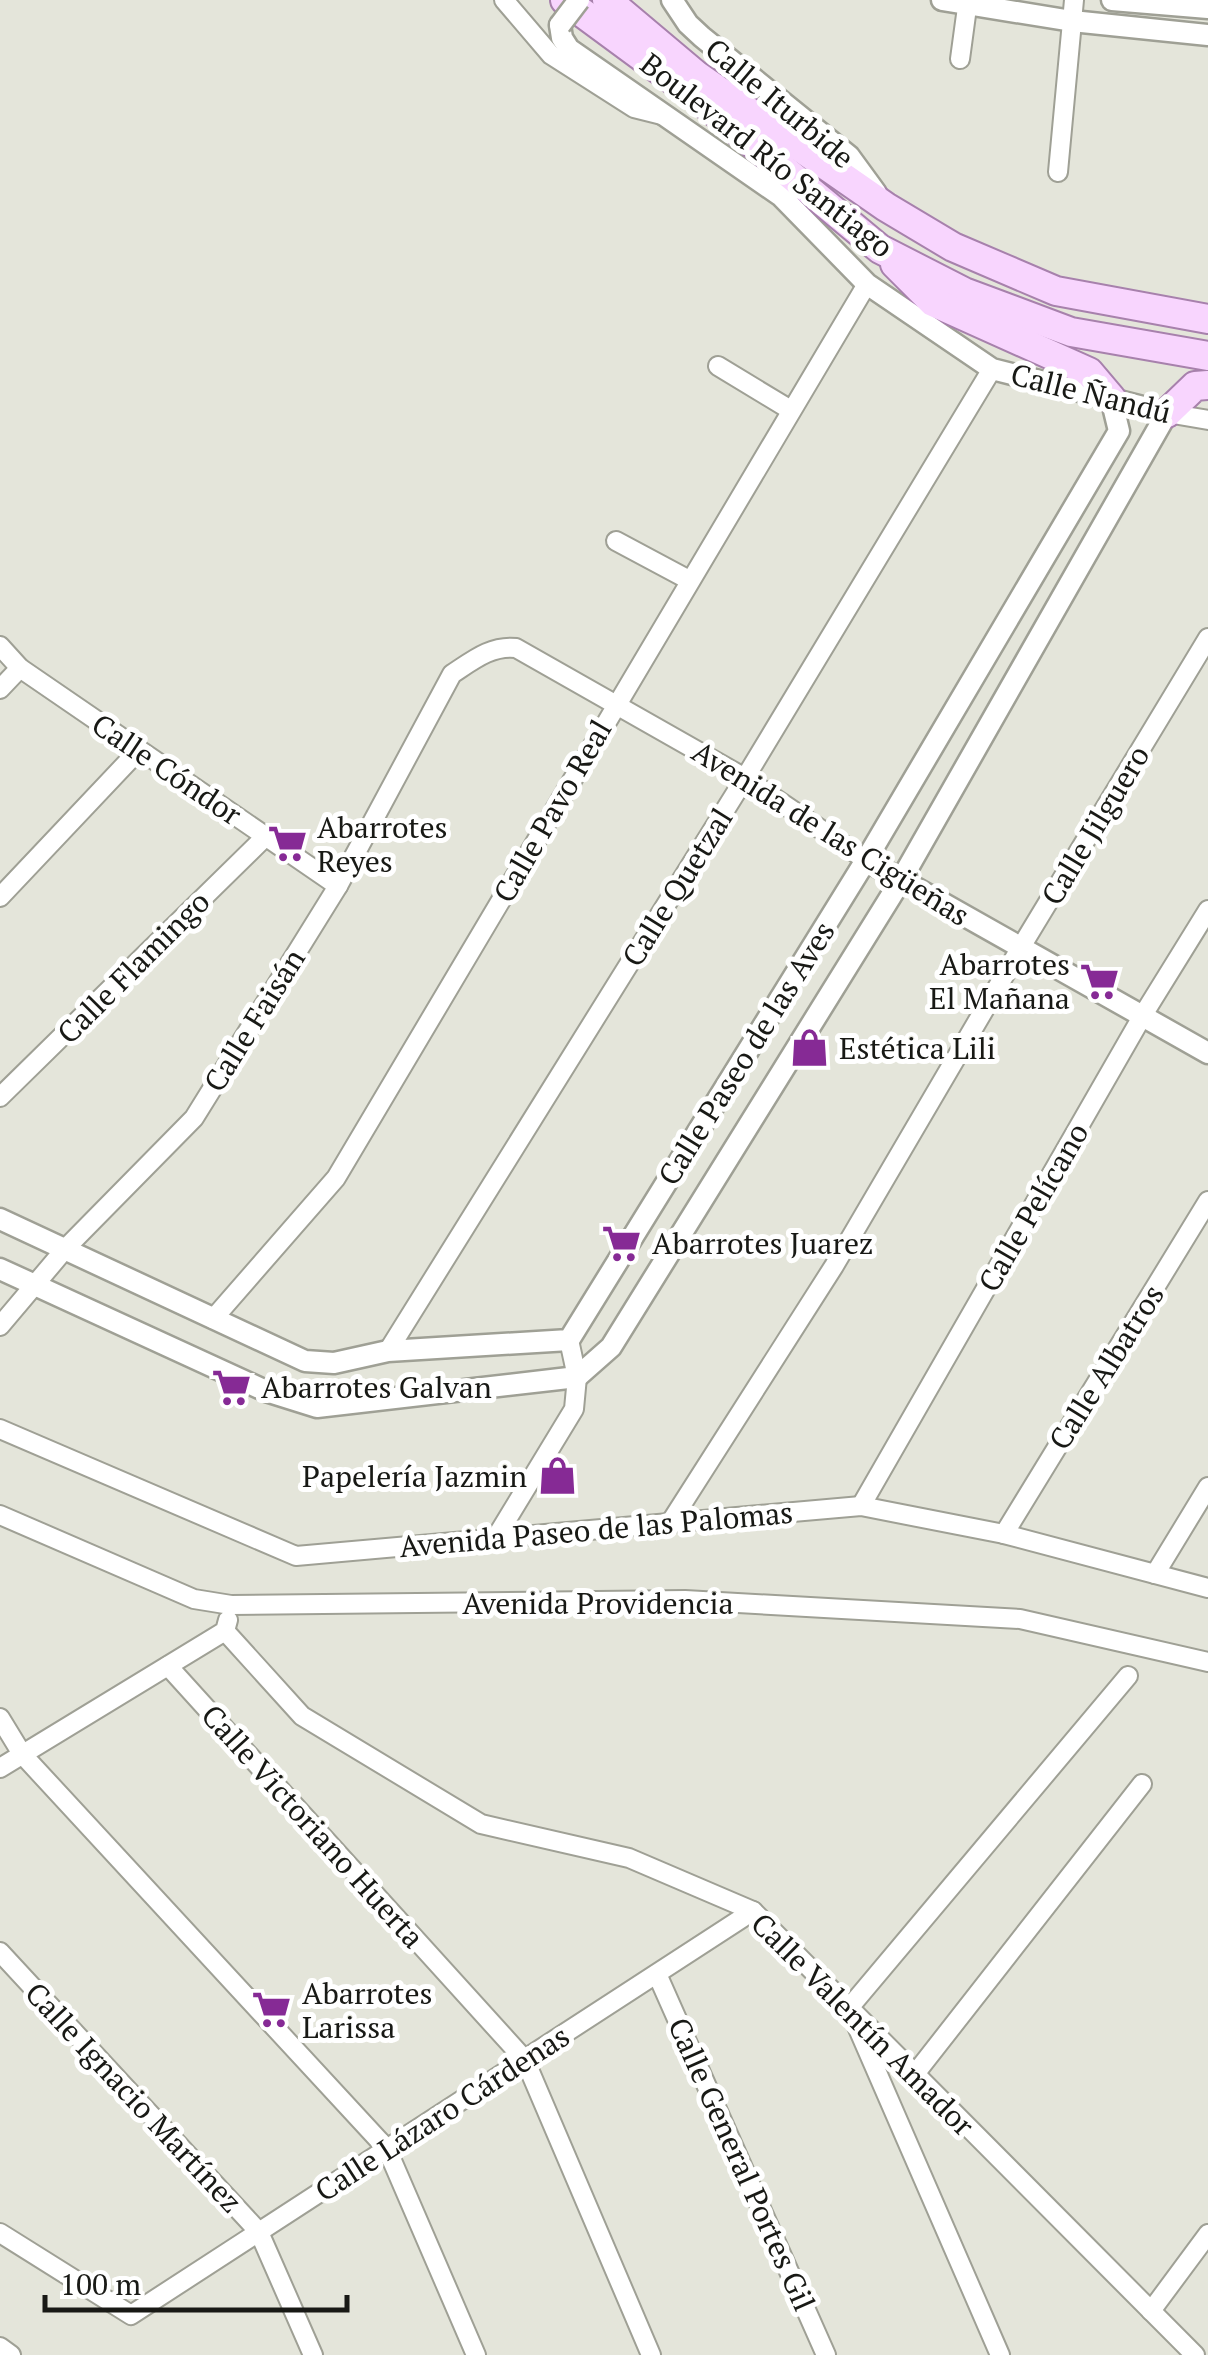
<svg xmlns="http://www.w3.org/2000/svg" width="1208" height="2355" font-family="'PT Serif',serif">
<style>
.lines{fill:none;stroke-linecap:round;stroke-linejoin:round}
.minor-casing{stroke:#9fa095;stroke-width:22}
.tertiary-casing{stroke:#9fa095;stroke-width:25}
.primary-casing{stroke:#a781ac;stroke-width:32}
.minor{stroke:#fff;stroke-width:18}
.tertiary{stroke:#fff;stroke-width:20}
.primary{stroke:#f8d5fe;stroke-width:28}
.tertiary-bridge-casing{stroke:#9fa095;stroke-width:25;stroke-linecap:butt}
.tertiary-bridge{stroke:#fff;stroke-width:20}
.labels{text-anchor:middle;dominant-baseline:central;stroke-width:10;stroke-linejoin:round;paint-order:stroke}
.street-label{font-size:30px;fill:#181915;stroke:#fff}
.poi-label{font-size:30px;fill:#181915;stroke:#fff;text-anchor:start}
</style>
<rect width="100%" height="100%" fill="#e4e5da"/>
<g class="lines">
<defs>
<g id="minor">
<polyline points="504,0 551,55 634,108 662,115"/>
<polyline points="960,59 968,0"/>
<polyline points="1058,172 1074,0"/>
<polyline points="718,366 789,409"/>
<polyline points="1167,413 1208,420"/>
<polyline points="616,541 689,580"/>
<polyline points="0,646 20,668 338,886"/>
<polyline points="0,689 20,668"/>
<polyline points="0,897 139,750"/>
<polyline points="0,1097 266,836"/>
<polyline points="213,1319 336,1178 867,284"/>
<path d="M 0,1326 L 65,1249 L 194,1118 L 338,886 L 452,674 C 472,661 491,645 516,648 L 745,778 L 866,860"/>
<polyline points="388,1351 745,778 992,369"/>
<polyline points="0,1429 296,1556 861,1506 1004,1534 1208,1588"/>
<polyline points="861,1506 1143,1015 1208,910"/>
<polyline points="0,1515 194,1599 231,1605 685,1600 1020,1619 1208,1662"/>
<polyline points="670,1523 834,1266 1021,947 1208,638"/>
<polyline points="1004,1534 1208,1201"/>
<polyline points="495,1539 574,1409 577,1377 569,1340"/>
<polyline points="1155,1574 1208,1487"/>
<polyline points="225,1631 302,1716 481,1824 629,1858 753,1911 1195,2355"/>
<polyline points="168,1666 525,2060 651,2355"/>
<polyline points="0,1718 22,1754 387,2149 476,2355"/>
<polyline points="0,1768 225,1631 228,1620"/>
<polyline points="0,1952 259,2232 313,2355"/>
<polyline points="657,1974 826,2355"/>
<polyline points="915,2074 1142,1784"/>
<polyline points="0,2233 131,2315 753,1911"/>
<polyline points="1151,2311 1208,2234"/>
<polyline points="0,2347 11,2355"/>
<polyline points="1000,2355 849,2008 1128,1676"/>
</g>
<g id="tertiary">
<polyline points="672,0 688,24 702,37 849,156 876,193"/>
<polyline points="942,0 1072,21 1208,35"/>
<polyline points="1112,0 1208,8"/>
<polyline points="866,860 1208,1053"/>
<polyline points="0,1219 305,1361 334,1363 388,1351 569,1340 866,860 1119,431 1111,398"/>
<polyline points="0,1269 266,1391 317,1407 577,1377 611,1347 901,880 1167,413 992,369 867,284 781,196 569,49 562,38 560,25"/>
</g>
<g id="primary">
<polyline points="565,0 698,98 880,249 964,292 1071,332 1208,356"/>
<polyline points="607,0 696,75 886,207 953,247 1056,291 1208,319"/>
<polyline points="895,264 933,302 1089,372 1111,398"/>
<polyline points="1167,413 1195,386 1208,385"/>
</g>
</defs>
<!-- minor casing -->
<use href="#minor" class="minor-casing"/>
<!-- tertiary casing -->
<use href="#tertiary" class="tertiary-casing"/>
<!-- primary casing -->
<use href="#primary" class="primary-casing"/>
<!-- minor -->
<use href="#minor" class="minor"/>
<!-- tertiary -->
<use href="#tertiary" class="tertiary"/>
<!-- primary -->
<use href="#primary" class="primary"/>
<defs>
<polyline id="tertiary-bridge" points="560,25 579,0"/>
</defs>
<!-- tertiary-bridge casing -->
<use href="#tertiary-bridge" class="tertiary-bridge-casing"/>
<!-- tertiary-bridge -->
<use href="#tertiary-bridge" class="tertiary-bridge"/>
</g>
<!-- icons -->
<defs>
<symbol id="supermarket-bare" viewBox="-9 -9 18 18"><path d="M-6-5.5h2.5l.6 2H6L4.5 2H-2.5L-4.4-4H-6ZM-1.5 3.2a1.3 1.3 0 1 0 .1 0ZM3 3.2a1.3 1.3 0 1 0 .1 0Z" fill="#862a95" stroke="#fff" stroke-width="2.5" paint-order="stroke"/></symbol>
<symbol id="shop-bare" viewBox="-9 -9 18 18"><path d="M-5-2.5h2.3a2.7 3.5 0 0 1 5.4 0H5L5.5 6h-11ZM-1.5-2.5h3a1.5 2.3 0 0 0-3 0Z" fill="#862a95" stroke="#fff" stroke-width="2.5" paint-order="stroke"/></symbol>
</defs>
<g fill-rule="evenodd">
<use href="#supermarket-bare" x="260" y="816" width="55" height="55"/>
<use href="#supermarket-bare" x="1072" y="954" width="55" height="55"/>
<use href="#shop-bare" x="782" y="1020" width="55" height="55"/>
<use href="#supermarket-bare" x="594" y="1216" width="55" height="55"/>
<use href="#supermarket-bare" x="204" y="1360" width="55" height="55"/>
<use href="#shop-bare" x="530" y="1448" width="55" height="55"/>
<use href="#supermarket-bare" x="244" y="1982" width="55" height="55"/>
</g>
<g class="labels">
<!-- street labels -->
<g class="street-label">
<text transform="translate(780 103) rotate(40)">Calle Iturbide</text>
<text transform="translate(767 155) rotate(38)">Boulevard Río Santiago</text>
<text transform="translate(1091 393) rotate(14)">Calle Ñandú</text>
<text transform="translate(167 769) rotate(34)">Calle Cóndor</text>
<text transform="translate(552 811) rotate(-60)">Calle Pavo Real</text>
<text transform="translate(1095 825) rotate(-59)">Calle Jilguero</text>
<text transform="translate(831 833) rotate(32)">Avenida de las Cigüeñas</text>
<text transform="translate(677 887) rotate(-58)">Calle Quetzal</text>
<text transform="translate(133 967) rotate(-45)">Calle Flamingo</text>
<text transform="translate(254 1020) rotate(-58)">Calle Faisán</text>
<text transform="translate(746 1053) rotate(-58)">Calle Paseo de las Aves</text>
<text transform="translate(1033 1207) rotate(-60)">Calle Pelícano</text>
<text transform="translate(1106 1367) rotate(-58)">Calle Albatros</text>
<text transform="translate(596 1529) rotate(-5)">Avenida Paseo de las Palomas</text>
<text x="598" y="1603">Avenida Providencia</text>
<text transform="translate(313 1826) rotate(48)">Calle Victoriano Huerta</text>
<text transform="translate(863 2024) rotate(45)">Calle Valentín Amador</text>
<text transform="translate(134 2097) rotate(47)">Calle Ignacio Martínez</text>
<text transform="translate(442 2113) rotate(-33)">Calle Lázaro Cárdenas</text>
<text transform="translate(742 2164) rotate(66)">Calle General Portes Gil</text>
</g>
<!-- poi labels -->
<g class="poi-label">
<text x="317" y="827">Abarrotes<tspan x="317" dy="34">Reyes</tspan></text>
<text x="1070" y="964" text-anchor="end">Abarrotes<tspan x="1070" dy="34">El Mañana</tspan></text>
<text x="839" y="1048">Estética Lili</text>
<text x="652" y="1243">Abarrotes Juarez</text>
<text x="261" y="1387">Abarrotes Galvan</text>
<text x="527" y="1476" text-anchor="end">Papelería Jazmin</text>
<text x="302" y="1993">Abarrotes<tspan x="302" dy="34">Larissa</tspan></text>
</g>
</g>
<!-- scale -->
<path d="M45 2295v15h302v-15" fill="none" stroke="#181915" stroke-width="5"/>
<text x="60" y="2295" font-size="30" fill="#181915" stroke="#ffffff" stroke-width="8" paint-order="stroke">100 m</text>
</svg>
